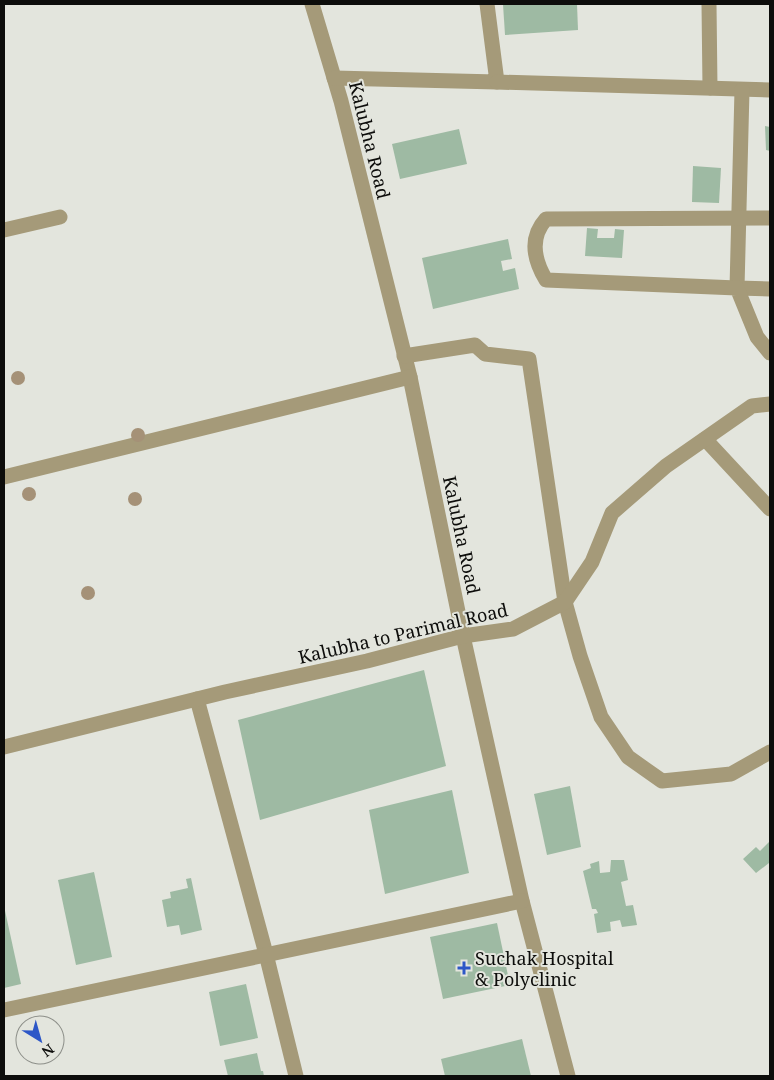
<svg xmlns="http://www.w3.org/2000/svg" width="774" height="1080" font-family="'Noto Serif',serif">
<style>
.building{fill:#9ebaa3}
.lines{fill:none;stroke-linecap:round;stroke-linejoin:round}
.minor{stroke:#a59a79;stroke-width:15}
.tree{fill:#a59177}
.poi-dot{fill:#2d57c7;stroke:#e3e5dd;stroke-width:2}
.labels{text-anchor:middle;dominant-baseline:central;stroke-width:4;stroke-linejoin:round;paint-order:stroke}
.street-label{font-size:18px;fill:#0d0d0b;stroke:#e3e5dd}
.poi-label{font-size:18px;fill:#0d0d0b;stroke:#e3e5dd;text-anchor:start}
</style>
<rect width="100%" height="100%" fill="#e3e5dd"/>
<!-- building -->
<g class="building">
<polygon points="503,4 577,4 578,30 505,35"/>
<polygon points="765,126 770,127 770,151 766,150"/>
<polygon points="459,129 467,164 400,179 392,144"/>
<polygon points="693,166 721,168 719,203 692,202"/>
<polygon points="587,228 598,229 597,238 614,238 615,229 624,230 622,258 585,256"/>
<polygon points="508,239 512,259 501,261 503,271 515,268 519,289 433,309 422,258"/>
<polygon points="424,670 446,766 260,820 238,720"/>
<polygon points="570,786 581,847 547,855 534,794"/>
<polygon points="452,790 469,873 385,894 369,810"/>
<polygon points="770,841 770,865 769,863 756,873 743,859 756,847 760,851"/>
<polygon points="611,860 624,860 628,880 621,882 626,906 633,905 637,925 622,927 620,920 610,922 611,931 597,933 594,914 598,913 596,909 592,909 583,871 591,868 590,864 599,861 600,873 610,872"/>
<polygon points="94,872 112,957 76,965 58,880"/>
<polygon points="191,878 202,930 181,935 179,925 167,927 162,900 171,898 170,892 188,888 186,879"/>
<polygon points="4,906 21,984 4,988"/>
<polygon points="497,923 510,985 443,999 430,937"/>
<polygon points="246,984 258,1038 220,1046 209,992"/>
<polygon points="522,1039 531,1076 445,1076 441,1059"/>
<polygon points="257,1053 261,1071 263,1071 264,1076 228,1076 224,1060"/>
</g>
<g class="lines">
<!-- minor -->
<g class="minor">
<polyline points="312,4 341,101 410,377 463,636 522,901 568,1076"/>
<polyline points="709,4 710,88"/>
<polyline points="334,78 497,82 487,4"/>
<polyline points="497,82 770,90"/>
<polyline points="742,90 737,288 770,289"/>
<path d="M 770,218 L 546,219 C 529,238 534,260 546,280 L 737,288 L 757,337 L 770,353"/>
<polyline points="4,230 60,217"/>
<polyline points="404,356 475,345 485,354 529,359 565,602 580,656 601,717 628,757 662,781 731,774 770,752"/>
<polyline points="705,439 770,509"/>
<polyline points="4,477 410,377"/>
<polyline points="197,699 266,954 296,1076"/>
<polyline points="4,747 225,692 367,661 463,636 513,629 565,602 592,562 612,513 666,466 752,406 770,404"/>
<polyline points="4,1010 522,901"/>
</g>
</g>
<!-- trees -->
<g class="tree">
<circle cx="18" cy="378" r="7"/>
<circle cx="138" cy="435" r="7"/>
<circle cx="29" cy="494" r="7"/>
<circle cx="135" cy="499" r="7"/>
<circle cx="88" cy="593" r="7"/>
</g>
<!-- markers -->
<path class="poi-dot" d="M461.5 960.5h5v5h5v5h-5v5h-5v-5h-5v-5h5z"/>
<g class="labels">
<!-- street labels -->
<g class="street-label">
<text transform="translate(370 140) rotate(76)">Kalubha Road</text>
<text transform="translate(462 535) rotate(78)">Kalubha Road</text>
<text transform="translate(403 633) rotate(-13)">Kalubha to Parimal Road</text>
</g>
<!-- poi labels -->
<g class="poi-label">
<text x="475" y="958">Suchak Hospital<tspan x="475" dy="21">&amp; Polyclinic</tspan></text>
</g>
</g>
<!-- border -->
<rect width="774" height="1080" fill="none" stroke="#0d0d0b" stroke-width="10"/>
<!-- north arrow -->
<g transform="translate(40 1040) rotate(143)"><circle r="24" fill="#e3e5dd" stroke="#8d8f89"/>
<path d="M0-4L9 19L0 12L-9 19Z" fill="#2d57c7"/>
<text y="-8" font-size="14" font-weight="bold" text-anchor="middle" fill="#0d0d0b">N</text>
</g>
</svg>
